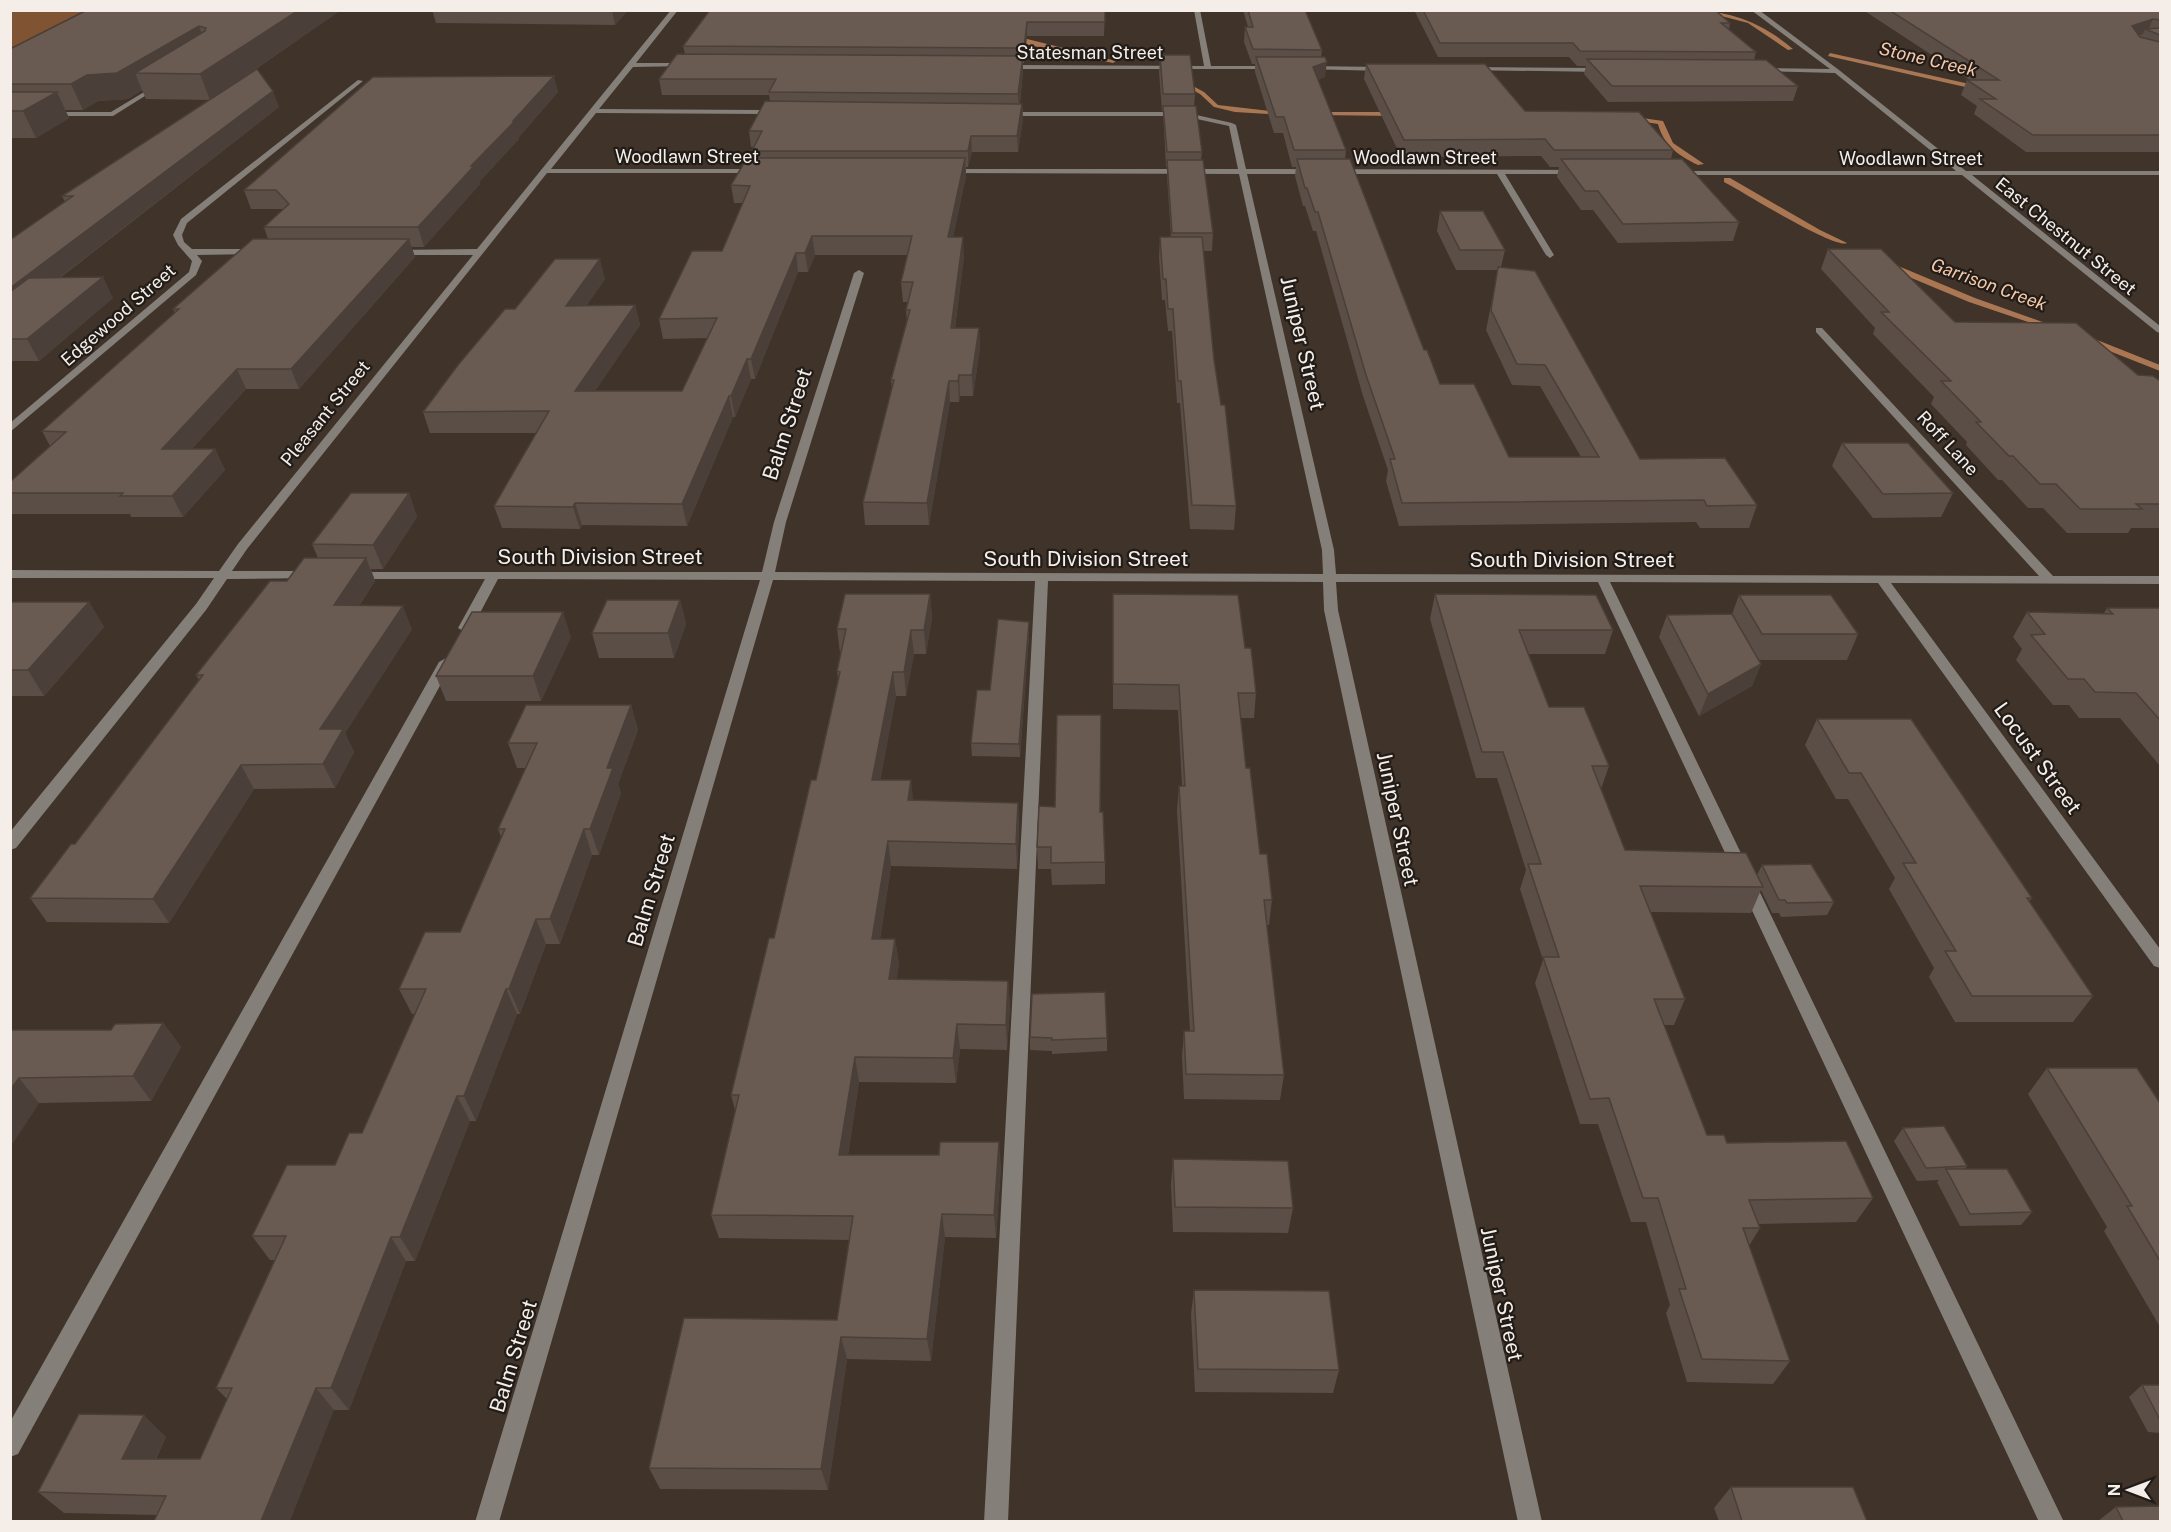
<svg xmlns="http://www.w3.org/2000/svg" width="2171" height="1532" font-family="'Public Sans',sans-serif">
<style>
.green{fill:#805433}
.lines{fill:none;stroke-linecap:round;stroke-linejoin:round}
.stream{fill:#aa7752;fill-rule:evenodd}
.minor{fill:#857f7a;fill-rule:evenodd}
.wall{fill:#5a4e47}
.shaded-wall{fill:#4a4039}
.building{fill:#695b52;stroke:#4a4039;stroke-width:1.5}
.labels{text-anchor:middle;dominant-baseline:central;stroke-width:4.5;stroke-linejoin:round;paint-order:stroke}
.far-street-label{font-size:18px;fill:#f5ede7;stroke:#211c18}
.far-water-label{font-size:18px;font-style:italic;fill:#f6c8a8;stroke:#211c18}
.street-label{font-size:21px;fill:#f5ede7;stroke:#211c18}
</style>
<rect width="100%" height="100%" fill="#3f332a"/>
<!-- green -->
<polygon class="green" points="11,10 84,10 84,11 11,48"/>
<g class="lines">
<!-- stream -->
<g class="stream">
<path d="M 1685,10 C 1728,10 1760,21 1793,49 L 1788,50 L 1748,23 L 1725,17 Z"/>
<polygon points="1011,35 1116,61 1113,63 1029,45 1009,38"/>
<polygon points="1830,53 1983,87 1986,89 1983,91 1828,56"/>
<polygon points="1176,79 1180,79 1204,92 1218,105 1288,113 1285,115 1235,112 1214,107 1200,94 1176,81"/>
<polygon points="1311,112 1399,112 1402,114 1399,116 1313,115"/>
<path d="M 1628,116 L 1663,121 L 1673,143 L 1704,164 L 1698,165 C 1678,155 1664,146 1658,124 L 1626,119 Z"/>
<path d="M 1724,178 L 1730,178 L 1820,230 L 1847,243 C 1835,250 1742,191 1724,182 Z"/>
<polygon points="1885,263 1891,263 1975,298 2059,328 2052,330 1969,302 1885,267"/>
<polygon points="2082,334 2160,365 2160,371 2079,339 2078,337"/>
</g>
<!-- minor -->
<g class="minor">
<polygon points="671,10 678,10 636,63 688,63 690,66 633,67 599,109 778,110 781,114 596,113 551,169 760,169 764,171 763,173 547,173 247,549 232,571 310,571 315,572 316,575 315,578 227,579 206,610 16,848 10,850 10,832 196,604 214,578 10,578 10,570 219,571 238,544 473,255 393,255 389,252 390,250 477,249"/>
<polygon points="1194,10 1200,10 1211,66 1273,66 1275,69 1003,69 1000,67 1003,65 1204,66"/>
<polygon points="1751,10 1759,10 1839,70 1966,171 2160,171 2160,175 1972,175 2160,326 2160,333 2157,332 1962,175 1672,175 1671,173 1675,171 1956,171 1835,73 1757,71 1759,68 1830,69"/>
<polygon points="1306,66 1384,67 1387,69 1384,71 1304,69"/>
<polygon points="1468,67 1603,68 1606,70 1603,72 1466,70"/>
<polygon points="358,80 363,81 187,223 182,235 184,242 192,249 258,249 262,252 261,254 197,255 202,261 196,275 10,432 10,423 189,272 192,261 178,245 173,235 181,219"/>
<polygon points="159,83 164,84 113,116 10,116 10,112 111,112"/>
<polygon points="1000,112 1183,112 1232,123 1236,125 1246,169 1582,170 1583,172 1579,174 1505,174 1554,255 1550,258 1546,255 1497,174 1247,174 1334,550 1336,574 2039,576 1816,332 1816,328 1822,328 2053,576 2160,576 2160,584 1891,583 2160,949 2160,968 2154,966 1878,583 1610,582 2064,1522 2039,1522 1598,582 1336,582 1338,610 1542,1522 1518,1522 1324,610 1323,582 1048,581 1008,1522 984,1522 1035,581 773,580 499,1522 475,1522 760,580 498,579 472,628 465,632 458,628 485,579 355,579 350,578 349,575 350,572 762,572 774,522 854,273 859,270 864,273 786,522 775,572 1323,574 1322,550 1239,174 946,173 942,171 946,169 1238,169 1229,126 1183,116 1003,116"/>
<polygon points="446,658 453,662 18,1454 10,1457 10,1422 439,662"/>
</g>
</g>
<!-- wall -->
<g class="wall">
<polygon points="87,10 341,10 227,89 279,107 60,278 113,298 39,361 10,361 10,240 65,202 62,196 209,100 146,99 142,90 128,99 98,101 83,110 65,110 69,118 36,138 10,138 10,49"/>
<polygon points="432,10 628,10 615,25 436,23"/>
<polygon points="1105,10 1104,36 1027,36 1024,63 1023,63 1023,71 1020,104 1022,104 1023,119 1018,152 972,152 968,167 966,167 966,176 953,237 964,256 955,328 979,328 980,348 973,396 960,396 959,402 950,402 929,525 865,525 863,502 892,390 891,380 907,322 906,310 908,302 903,302 901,282 908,255 815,255 808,272 798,272 755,379 751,379 735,417 733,417 687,526 582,525 580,529 502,528 494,506 537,433 430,433 423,412 515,309 605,279 586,306 635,305 640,325 595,391 682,391 707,338 663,339 659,319 722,251 743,203 734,203 731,185 753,158 752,151 754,147 751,147 749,131 770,101 769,95 662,95 659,79 685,54 683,46"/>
<polygon points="1243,10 1305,10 1322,50 1321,57 1325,77 1318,80 1346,150 1345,159 1424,350 1440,384 1509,457 1581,457 1540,386 1512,385 1486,330 1498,270 1456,270 1437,231 1440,211 1505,250 1501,267 1640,459 1757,505 1749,528 1700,528 1696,522 1399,526 1386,481 1388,470 1363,396 1316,231 1313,231 1305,206 1303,206 1295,176 1296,167 1292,167 1283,133 1274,133 1255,72 1255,64 1252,64 1244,42 1245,27 1248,27"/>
<polygon points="1414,10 1715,10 1730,23 1729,29 1756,52 1754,60 1798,86 1793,101 1608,102 1584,74 1586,66 1577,66 1569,57 1438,57"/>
<polygon points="1863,10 2160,10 2160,152 2026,152 1974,114 1977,106 1961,95 1967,80 1970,80"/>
<polygon points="1160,55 1195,94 1194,106 1202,152 1201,160 1213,233 1212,251 1203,251 1214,360 1236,506 1234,530 1190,529 1180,403 1177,403 1172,331 1168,331 1165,300 1162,300 1159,257 1160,237 1171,237 1167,176 1167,167 1166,167 1163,111 1162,111 1159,72"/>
<polygon points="1366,64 1525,111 1673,150 1671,159 1739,222 1733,241 1618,243 1593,210 1581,210 1557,177 1559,167 1550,167 1541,156 1401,157 1364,79"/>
<polygon points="558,92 519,137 519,139 479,182 480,184 424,247 411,247 415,257 299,389 246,389 192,449 215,449 225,470 183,517 131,517 130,514 12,514 10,512 10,482 50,446 42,431 175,313 173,309 268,239 264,227 284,209 251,209 244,190"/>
<polygon points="1828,249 1955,322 2160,381 2160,528 2131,528 2128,533 2067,533 2043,508 2028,508 2002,480 1998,480 1966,445 1967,442 1931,404 1934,397 1873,334 1875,328 1821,269"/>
<polygon points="1842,443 1953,493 1941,517 1873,518 1832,466"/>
<polygon points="409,493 417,517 383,569 371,569 375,581 359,606 412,629 345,733 354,752 335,788 254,789 169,923 47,922 30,898 75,844 199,680 196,675 287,581 318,558 312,544"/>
<polygon points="930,594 932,618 926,654 914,654 906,696 896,696 880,780 913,800 1018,803 1019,828 1017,869 891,866 880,939 895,939 899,964 896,979 1008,981 1010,1006 1007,1050 960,1049 956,1083 859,1082 848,1155 1001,1166 996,1238 945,1237 931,1361 847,1359 828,1490 660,1489 649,1468 837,1320 850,1240 719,1238 711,1215 735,1110 731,1095 774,938 816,780 838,679 837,671 841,653 840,653 837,629"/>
<polygon points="1113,594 1245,648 1256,693 1254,718 1240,718 1246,768 1260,854 1272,900 1269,925 1267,925 1284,1075 1280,1100 1184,1099 1182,1056 1184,1031 1190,1031 1177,811 1179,786 1182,786 1178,710 1113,709"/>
<polygon points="1435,594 1613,630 1605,654 1529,654 1549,707 1609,766 1601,789 1625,850 1757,875 1762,865 1834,902 1827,915 1781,917 1779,913 1772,913 1761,890 1751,913 1650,912 1685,999 1674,1025 1664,1025 1707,1135 1873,1198 1856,1222 1758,1224 1760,1228 1749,1246 1790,1361 1773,1384 1687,1382 1666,1313 1670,1305 1646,1222 1631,1222 1598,1124 1580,1124 1535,983 1543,960 1520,889 1526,870 1497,778 1476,778 1430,619"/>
<polygon points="1739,595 1858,634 1847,660 1758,660 1761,664 1752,686 1699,716 1659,637 1667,615 1732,614"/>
<polygon points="680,600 686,624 674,658 599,658 592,633"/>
<polygon points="10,602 89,602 104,627 44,696 10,696"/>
<polygon points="2107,608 2160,608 2160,766 2120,718 2079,718 2069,705 2053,705 2016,660 2022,649 2013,637 2027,612 2104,613"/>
<polygon points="1029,622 1029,635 1020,757 972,756 971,743 990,690"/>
<polygon points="571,637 541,701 446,701 436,676"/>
<polygon points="631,705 638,730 618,784 621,793 599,855 592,855 560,944 546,944 520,1014 517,1014 476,1121 470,1121 415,1261 406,1261 349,1410 334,1410 157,1515 64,1513 38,1492 166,1437 156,1459 200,1459 227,1399 216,1388 275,1260 270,1260 252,1236 335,1165 362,1133 415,1014 412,1014 399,989 460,932 501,837 498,829 526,768 517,768 508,743"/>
<polygon points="1817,719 2032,898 2029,902 2093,996 2073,1022 1955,1022 1929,977 1934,968 1889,889 1895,878 1848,799 1836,799 1805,745"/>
<polygon points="1100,812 1105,862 1105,884 1052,885 1051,869 1038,869 1037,847"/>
<polygon points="163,1023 181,1047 151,1101 39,1103 10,1147 10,1030 111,1030"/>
<polygon points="1030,1037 1107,1038 1107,1051 1052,1054 1052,1051 1030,1050"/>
<polygon points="2047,1068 2160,1103 2160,1327 2104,1231 2107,1227 2028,1094"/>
<polygon points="1903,1128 1967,1166 1965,1169 2032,1212 2021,1225 1960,1226 1937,1182 1939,1180 1917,1181 1894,1141"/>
<polygon points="1173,1159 1293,1208 1288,1233 1173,1232 1171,1185"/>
<polygon points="1194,1290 1339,1370 1333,1393 1195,1392 1191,1314"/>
<polygon points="2142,1385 2160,1385 2160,1433 2148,1432 2129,1397"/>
<polygon points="1731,1487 1867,1521 1719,1521 1714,1508"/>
<polygon points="2116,1507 2160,1521 2098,1521"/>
</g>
<!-- shaded-wall -->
<g class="shaded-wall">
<polygon points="299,10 341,10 210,100 200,74"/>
<polygon points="612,10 628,10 615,25"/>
<polygon points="2153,19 2148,30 2145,29 2143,34 2126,40 2132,26"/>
<polygon points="1027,22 1027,36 1024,63 1024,48"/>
<polygon points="199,26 208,50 135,73 142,90 128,99 98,101 83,110 71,84 87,75"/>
<polygon points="1023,56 1023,71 1019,110 1018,94"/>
<polygon points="1327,62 1325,77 1312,83 1313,67"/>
<polygon points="554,76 558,92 519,137 519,139 479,182 480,184 424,247 418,227 471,166 513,121"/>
<polygon points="273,91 279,107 10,316 10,288"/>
<polygon points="57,92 69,118 36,138 23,111"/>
<polygon points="1022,104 1023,119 1018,152 1017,136"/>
<polygon points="971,136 972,152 968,167 968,151"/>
<polygon points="965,158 966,176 949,256 948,237"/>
<polygon points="812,236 815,255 808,272 805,253"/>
<polygon points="963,237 964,256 952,348 951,328"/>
<polygon points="409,239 415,257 299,389 291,369"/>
<polygon points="796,253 798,272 755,379 751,359"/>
<polygon points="600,259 605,279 571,326 566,306"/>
<polygon points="103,277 113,298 39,361 27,339"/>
<polygon points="635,305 640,325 581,412 575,391"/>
<polygon points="979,328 980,348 973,396 972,375"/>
<polygon points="747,359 751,379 735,417 731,396"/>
<polygon points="237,369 246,389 173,470 162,449"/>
<polygon points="959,375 960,396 959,402 958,381"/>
<polygon points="949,381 950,402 929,525 927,503"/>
<polygon points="729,396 733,417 687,526 682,504"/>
<polygon points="215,449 225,470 183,517 172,496"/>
<polygon points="409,493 417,517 383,569 373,545"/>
<polygon points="575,503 582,525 580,529 573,507"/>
<polygon points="366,558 375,581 344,628 334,605"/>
<polygon points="930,594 932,618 926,654 924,630"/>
<polygon points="680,600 686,624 674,658 668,633"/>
<polygon points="89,602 104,627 44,696 28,670"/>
<polygon points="403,606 412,629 345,733 354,752 335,788 323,764 320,729"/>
<polygon points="563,612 571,637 541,701 533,676"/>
<polygon points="1029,622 1029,635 1020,757 1019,744"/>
<polygon points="911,630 914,654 906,696 904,672"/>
<polygon points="1761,664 1752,686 1699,716 1708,694"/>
<polygon points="893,672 896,696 876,805 872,780"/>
<polygon points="631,705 638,730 618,784 621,793 599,855 590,829 607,768"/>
<polygon points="241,765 254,789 169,923 153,899"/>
<polygon points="911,780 914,805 908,800"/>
<polygon points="1018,803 1019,828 1017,869 1016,844"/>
<polygon points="584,829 592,855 560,944 550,919"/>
<polygon points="888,841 891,866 876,964 872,939"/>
<polygon points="536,919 546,944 520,1014 509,989"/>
<polygon points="895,939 899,964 893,1004 889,979"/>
<polygon points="1008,981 1010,1006 1007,1050 1006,1025"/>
<polygon points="506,989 517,1014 476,1121 464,1096"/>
<polygon points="163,1023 181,1047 151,1101 133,1076"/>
<polygon points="957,1024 960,1049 956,1083 953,1058"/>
<polygon points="855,1057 859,1082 844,1179 839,1155"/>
<polygon points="19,1078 39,1103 10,1147 10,1090"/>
<polygon points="457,1096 470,1121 415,1261 400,1237"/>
<polygon points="999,1142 1001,1166 996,1238 994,1215"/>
<polygon points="942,1214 945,1237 931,1361 927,1339"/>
<polygon points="391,1237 406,1261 349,1410 331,1388"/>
<polygon points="841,1337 847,1359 828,1490 821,1469"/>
<polygon points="316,1388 334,1410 290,1521 261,1521"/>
<polygon points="144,1415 166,1437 145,1480 122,1459"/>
</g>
<!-- building -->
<g class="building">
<polygon points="87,10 299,10 200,74 135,73 205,31 206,28 199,26 117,73 87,75 71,84 10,84 10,49"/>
<polygon points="710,10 1105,10 1105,22 1027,22 1024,48 683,46"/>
<polygon points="1248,10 1305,10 1322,50 1253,49 1245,27 1253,27"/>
<polygon points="1423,10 1715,10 1730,23 1721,23 1756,52 1580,51 1573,43 1440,43"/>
<polygon points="1889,10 2160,10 2160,20 2153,19 2132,26 2140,37 2160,42 2160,135 2033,135 1980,99 1996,99 1967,80 1999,80"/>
<polygon points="2160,28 2160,35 2145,29"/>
<polygon points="677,54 1023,56 1018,94 769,92 776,79 659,79"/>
<polygon points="1160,55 1190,55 1195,94 1163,94"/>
<polygon points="1256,57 1325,57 1327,62 1313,67 1346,150 1294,150 1284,117 1276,117"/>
<polygon points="1587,59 1766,60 1798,86 1612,86"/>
<polygon points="1366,64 1485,64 1525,111 1639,112 1673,150 1554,150 1545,139 1404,140"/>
<polygon points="257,69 273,91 10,288 10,240 73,196 62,196"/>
<polygon points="554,76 513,121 515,121 471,166 474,166 418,227 264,227 289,204 276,190 244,190 373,77"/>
<polygon points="10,92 57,92 23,111 10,111"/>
<polygon points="765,101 1022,104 1017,136 971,136 968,151 752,151 762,131 749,131"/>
<polygon points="1163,106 1196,106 1202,152 1167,152"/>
<polygon points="747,158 965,158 948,237 963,237 951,328 979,328 972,375 959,375 958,381 949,381 927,503 863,502 894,380 891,380 910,310 906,310 913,282 901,282 912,236 812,236 805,253 796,253 751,359 747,359 731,396 729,396 682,504 575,503 573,507 494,506 549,411 423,412 458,365 505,309 515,309 555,259 600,259 566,306 635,305 575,391 682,391 717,318 659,319 692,251 722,251 750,186 731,185"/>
<polygon points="1297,159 1350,159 1424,350 1427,350 1440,384 1474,384 1509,457 1599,457 1545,365 1517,364 1491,310 1498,267 1535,271 1640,459 1725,458 1757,505 1707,506 1704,500 1402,503 1390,459 1395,459 1366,375 1318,212 1315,212 1307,188 1305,188"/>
<polygon points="1561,159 1682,159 1739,222 1623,224 1598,191 1585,191"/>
<polygon points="1167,160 1203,160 1213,233 1172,233"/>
<polygon points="1440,211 1483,211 1505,250 1460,250"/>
<polygon points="1160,237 1202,237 1214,360 1221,405 1225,405 1236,506 1192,505 1181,381 1178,381 1173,309 1168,309 1166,279 1163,279"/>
<polygon points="253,239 409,239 291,369 237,369 162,449 215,449 172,496 120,496 123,493 10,493 10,482 66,432 42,431 179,309 173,309"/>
<polygon points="1828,249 1881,249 1955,322 2076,323 2138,375 2153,376 2160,381 2160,504 2136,504 2142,509 2080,509 2056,484 2040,484 2013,456 2009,456 1976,422 1981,422 1941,381 1951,381 1881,312 1889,312"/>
<polygon points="103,277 27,339 10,339 10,292 29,278"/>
<polygon points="1842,443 1908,443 1953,493 1883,494"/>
<polygon points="351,493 409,493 373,545 312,544"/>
<polygon points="304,558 366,558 334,605 403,606 320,729 343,729 323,764 241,765 153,899 30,898 71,844 75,844 203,675 196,675 270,581 287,581"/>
<polygon points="845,594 930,594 924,630 911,630 904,672 893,672 872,780 911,780 908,800 1018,803 1016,844 888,841 872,939 895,939 889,979 1008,981 1006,1025 957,1024 953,1058 855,1057 839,1155 939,1155 940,1142 999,1142 994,1215 942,1214 927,1339 841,1337 821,1469 649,1468 684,1318 837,1320 853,1216 711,1215 739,1095 731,1095 769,938 774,938 811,780 816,780 840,672 837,671 846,629 837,629"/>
<polygon points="1113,594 1238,595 1245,648 1251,648 1256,693 1238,693 1246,768 1250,768 1260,854 1267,854 1272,900 1264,900 1284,1075 1186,1074 1184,1031 1194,1031 1179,786 1185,786 1179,685 1113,684"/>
<polygon points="1435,594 1596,595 1613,630 1519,630 1549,707 1584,707 1609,766 1592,766 1625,850 1746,853 1763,887 1640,886 1685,999 1654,999 1707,1135 1724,1135 1727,1143 1846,1141 1873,1198 1749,1200 1760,1228 1743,1228 1790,1361 1702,1359 1679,1289 1686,1289 1658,1198 1643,1198 1609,1098 1590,1099 1543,957 1559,957 1528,864 1541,864 1503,752 1482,752"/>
<polygon points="1739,595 1831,595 1858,634 1762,634"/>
<polygon points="607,600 680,600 668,633 592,633"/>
<polygon points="10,602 89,602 28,670 10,670"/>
<polygon points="2107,608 2160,608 2160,720 2136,693 2095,692 2084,679 2068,679 2031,635 2045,634 2027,612 2113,614"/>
<polygon points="472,612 563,612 533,676 436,676"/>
<polygon points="1732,614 1761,664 1708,694 1667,615"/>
<polygon points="998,619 1029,622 1019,744 971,743 977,690 990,690"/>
<polygon points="526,705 631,705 607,768 613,768 590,829 584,829 550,919 536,919 509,989 506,989 464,1096 457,1096 400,1237 391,1237 331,1388 316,1388 261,1521 154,1521 166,1496 38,1492 79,1414 144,1415 122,1459 200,1459 232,1388 216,1388 286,1236 252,1236 287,1165 335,1165 349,1133 362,1133 426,989 399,989 425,932 460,932 505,829 498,829 537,743 508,743"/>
<polygon points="1057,715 1101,715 1100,812 1103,812 1105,862 1051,863 1051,847 1037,847 1039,806 1055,807"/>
<polygon points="1817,719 1911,719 2032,898 2027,898 2093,996 1972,996 1945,951 1956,951 1903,863 1916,863 1861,773 1849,773"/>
<polygon points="1811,864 1834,902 1787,903 1785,900 1779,900 1762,865"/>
<polygon points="1105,992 1107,1038 1052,1040 1052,1038 1030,1037 1032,994"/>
<polygon points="163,1023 133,1076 19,1078 10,1090 10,1030 111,1030 115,1024"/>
<polygon points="2047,1068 2137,1068 2160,1103 2160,1261 2127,1206 2132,1206"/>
<polygon points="1944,1126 1967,1166 1926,1168 1903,1128"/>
<polygon points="1173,1159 1288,1161 1293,1208 1175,1207"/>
<polygon points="1946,1169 2007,1169 2032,1212 1970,1214"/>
<polygon points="1194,1290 1329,1291 1339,1370 1198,1369"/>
<polygon points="2142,1385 2160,1385 2160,1420"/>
<polygon points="1731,1487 1853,1487 1867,1521 1742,1521"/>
<polygon points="2160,1506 2160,1521 2123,1521 2116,1507"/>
</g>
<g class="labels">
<!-- far-street labels -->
<g class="far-street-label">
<text x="1090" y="52">Statesman Street</text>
<text x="687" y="156">Woodlawn Street</text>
<text x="1425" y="157">Woodlawn Street</text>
<text x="1911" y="158">Woodlawn Street</text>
<text transform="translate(2066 236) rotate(39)">East Chestnut Street</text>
<text transform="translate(118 315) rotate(-41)">Edgewood Street</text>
<text transform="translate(325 413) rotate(-51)">Pleasant Street</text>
<text transform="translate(1948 443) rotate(47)">Roff Lane</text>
</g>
<!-- far-water labels -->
<g class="far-water-label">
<text transform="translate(1928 59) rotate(13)">Stone Creek</text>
<text transform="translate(1989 284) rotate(20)">Garrison Creek</text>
</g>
<!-- street labels -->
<g class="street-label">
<text transform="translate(1303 343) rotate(77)">Juniper Street</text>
<text transform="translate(787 424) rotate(-72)">Balm Street</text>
<text x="600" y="556">South Division Street</text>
<text x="1086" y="558">South Division Street</text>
<text x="1572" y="559">South Division Street</text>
<text transform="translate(2038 758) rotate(54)">Locust Street</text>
<text transform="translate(1398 819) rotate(78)">Juniper Street</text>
<text transform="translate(651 890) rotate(-73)">Balm Street</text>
<text transform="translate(1502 1294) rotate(78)">Juniper Street</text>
<text transform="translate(513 1356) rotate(-73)">Balm Street</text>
</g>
</g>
<!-- border -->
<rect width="2171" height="1532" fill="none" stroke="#f5ede7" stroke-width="24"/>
<!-- north arrow -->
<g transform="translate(2129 1490) rotate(270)" stroke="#211c18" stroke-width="4.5" paint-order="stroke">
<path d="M0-4.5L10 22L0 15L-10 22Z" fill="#f5ede7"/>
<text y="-9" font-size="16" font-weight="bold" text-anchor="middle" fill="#f5ede7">N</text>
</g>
</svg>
